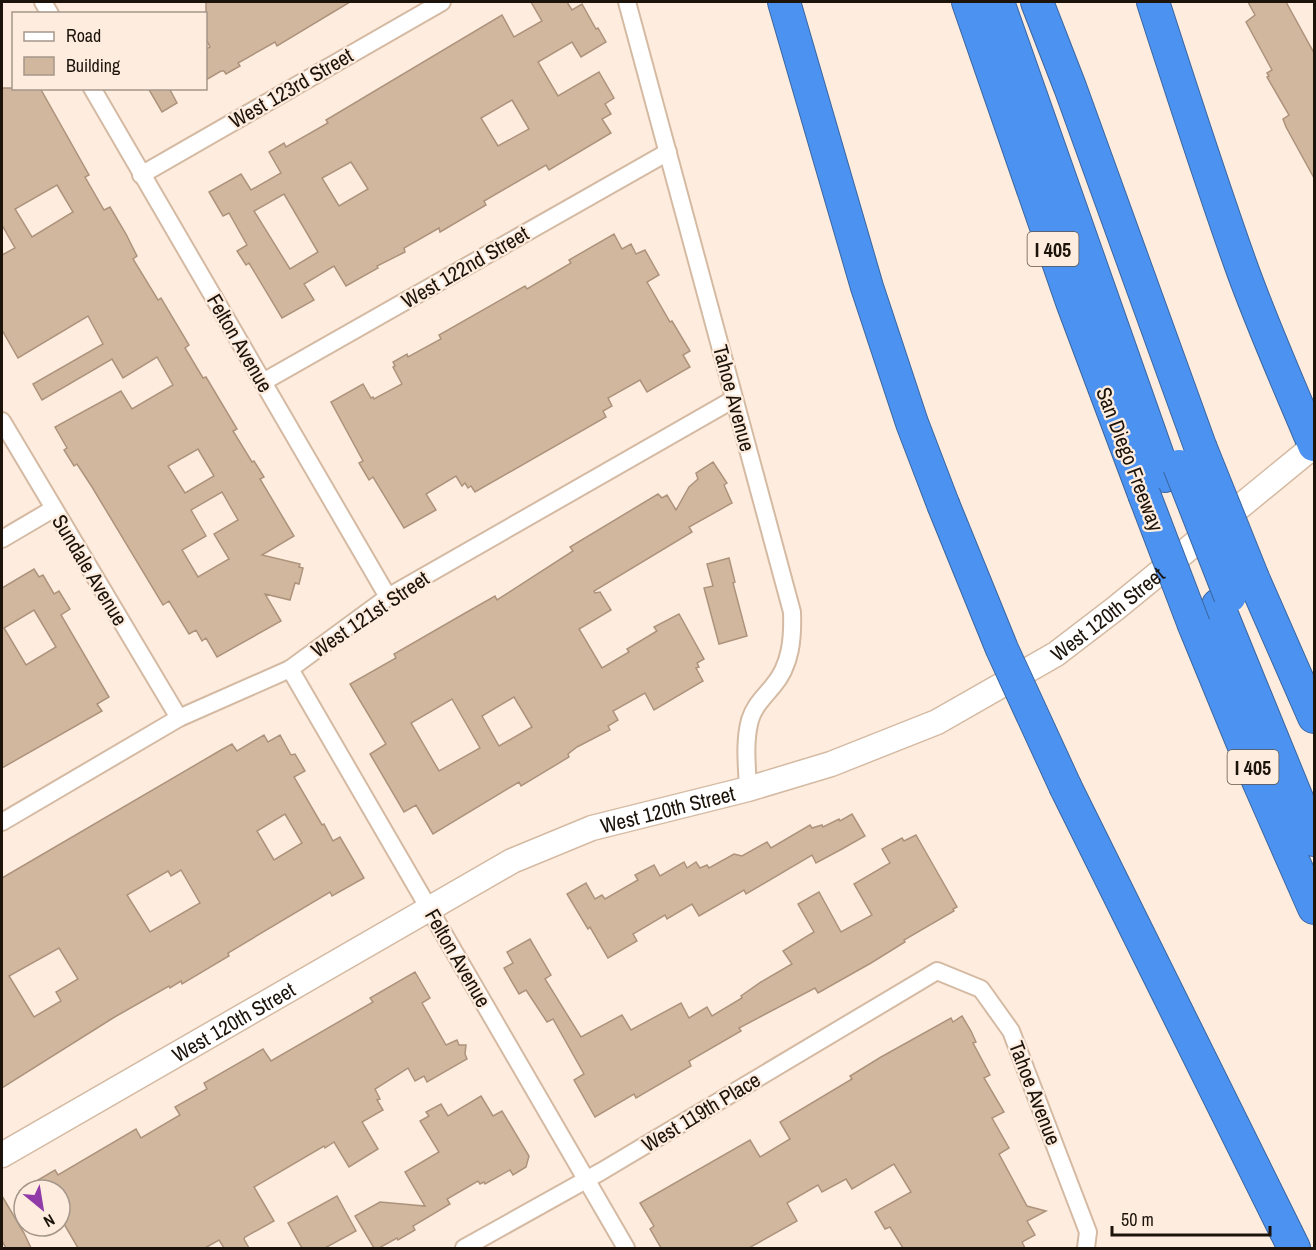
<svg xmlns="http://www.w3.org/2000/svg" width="1316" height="1250" font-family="'Archivo Narrow',sans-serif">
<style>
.building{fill:#d2b79f;stroke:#ad937c;stroke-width:1.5;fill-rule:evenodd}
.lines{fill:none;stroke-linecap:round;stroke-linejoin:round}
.minor-casing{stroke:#d5baa3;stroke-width:20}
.secondary-casing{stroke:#d5baa3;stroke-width:27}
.motorway-casing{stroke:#3b66a0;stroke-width:34}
.minor{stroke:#fff;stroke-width:16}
.secondary{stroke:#fff;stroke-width:24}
.motorway{stroke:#4b92f1;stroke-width:32}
.motorway-bridge-casing{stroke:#3b66a0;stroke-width:34;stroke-linecap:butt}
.motorway-bridge{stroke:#4b92f1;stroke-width:32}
.labels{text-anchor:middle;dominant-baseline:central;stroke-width:4.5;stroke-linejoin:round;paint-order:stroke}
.shield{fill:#feeddf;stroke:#60544a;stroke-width:1.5}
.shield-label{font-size:20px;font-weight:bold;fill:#1c130a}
.street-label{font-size:21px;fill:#1c130a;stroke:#feeddf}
</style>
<rect width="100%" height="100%" fill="#feeddf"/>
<!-- building -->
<g class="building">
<polygon points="206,2 350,2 277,46 275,42 238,63 240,66 226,74 224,71 221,71 206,80 206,49 210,47 206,39"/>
<path d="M 531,2 L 567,2 L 572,10 L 582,4 L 596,29 L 598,28 L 606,42 L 581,57 L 572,42 L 538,62 L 558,96 L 599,72 L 614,98 L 605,104 L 611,114 L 602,119 L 611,133 L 549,170 L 546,165 L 484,201 L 486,205 L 440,232 L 439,228 L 404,248 L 405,252 L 377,266 L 378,268 L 346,286 L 334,266 L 304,284 L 314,300 L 282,318 L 249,263 L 246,265 L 237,251 L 247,245 L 229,213 L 223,216 L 209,192 L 241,174 L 251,190 L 281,173 L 269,152 L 284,143 L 286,147 L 328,123 L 326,120 L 502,15 L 514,37 L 542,21 ZM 512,100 L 529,129 L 498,146 L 481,118 ZM 351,162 L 368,189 L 339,206 L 322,178 ZM 284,194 L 318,252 L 290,269 L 254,211 Z"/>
<polygon points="1248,2 1286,2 1314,53 1314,178 1286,127 1283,119 1289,115 1267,77 1269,76 1267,73 1272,70 1246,22 1255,15"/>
<path d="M 2,88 L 40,88 L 89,175 L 85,177 L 104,210 L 110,207 L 126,234 L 137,256 L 133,259 L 158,300 L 161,298 L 189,345 L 185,348 L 203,378 L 206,377 L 237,429 L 233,431 L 252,462 L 254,461 L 264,477 L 260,479 L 294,536 L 262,555 L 300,564 L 299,567 L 303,568 L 299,584 L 295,583 L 290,600 L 265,594 L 281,621 L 217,657 L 206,638 L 202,641 L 196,630 L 189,634 L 169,601 L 163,605 L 92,487 L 77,464 L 74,466 L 64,450 L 67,448 L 55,427 L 121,391 L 132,409 L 173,385 L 157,357 L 123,378 L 112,359 L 42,400 L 33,384 L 103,344 L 88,316 L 18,358 L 2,330 L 2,255 L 15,248 L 2,225 ZM 57,185 L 73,212 L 32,237 L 15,209 ZM 198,449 L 214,476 L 185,493 L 168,466 ZM 222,492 L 238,520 L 214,534 L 229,559 L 198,577 L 182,550 L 206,536 L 191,510 Z"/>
<polygon points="148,88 169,88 177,103 162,112"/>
<polygon points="614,234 622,249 631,244 636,254 645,250 659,275 647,282 670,322 672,321 690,351 683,355 690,367 647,392 640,380 608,398 612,406 603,411 606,417 475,492 471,486 468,488 465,483 462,486 456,476 426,494 436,510 404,528 373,477 369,480 359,463 363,461 331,402 363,384 371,398 373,397 374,399 402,384 393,367 395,366 393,362 407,354 408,357 441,339 439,335 525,286 527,289 571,263 569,260"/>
<path d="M 713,462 L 727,483 L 724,485 L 732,503 L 689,527 L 692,532 L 594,591 L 595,593 L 600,592 L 611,610 L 579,629 L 602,668 L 629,652 L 627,649 L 657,631 L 654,627 L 679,614 L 704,659 L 697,663 L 699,667 L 696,668 L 703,681 L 654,710 L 645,693 L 613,711 L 618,720 L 608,726 L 610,730 L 577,747 L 568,754 L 569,757 L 521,786 L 519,782 L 433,834 L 416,805 L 404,812 L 370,754 L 386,744 L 350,684 L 396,658 L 394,654 L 467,612 L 495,596 L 497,600 L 573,551 L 570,547 L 658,494 L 662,498 L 667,495 L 676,510 L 689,487 L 698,479 L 696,473 ZM 514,697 L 532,727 L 499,746 L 482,716 ZM 452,699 L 480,748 L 439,771 L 411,723 Z"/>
<polygon points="729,558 735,582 733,583 747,636 719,644 704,588 713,586 707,564"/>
<path d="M 34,569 L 39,577 L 43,575 L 54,594 L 59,591 L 70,609 L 61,615 L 109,697 L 97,704 L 102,711 L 2,768 L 2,588 ZM 34,610 L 56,647 L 26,665 L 4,628 Z"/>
<path d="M 264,735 L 268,742 L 280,735 L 291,755 L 295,754 L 305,771 L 294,777 L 322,825 L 324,824 L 333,841 L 340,837 L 364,878 L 332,896 L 330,892 L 228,953 L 229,956 L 182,984 L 181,981 L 170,988 L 169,986 L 113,1018 L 2,1088 L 2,878 L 221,750 L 232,744 L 237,751 ZM 285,814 L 302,843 L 274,860 L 257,831 ZM 181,870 L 200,903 L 150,932 L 127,895 L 168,871 L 171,876 ZM 59,948 L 78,979 L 56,992 L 61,1001 L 34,1017 L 9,976 Z"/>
<polygon points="852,814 865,836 842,849 816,863 812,855 746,894 744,890 699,916 692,904 667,919 665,915 633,934 637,941 608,958 590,927 588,929 567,894 586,883 595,899 602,895 605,899 638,880 635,875 654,865 660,876 684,862 687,868 696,862 700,868 707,865 709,868 734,854 742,856 767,842 771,848 810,825 812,828 822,825 823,827 839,819 840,821"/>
<polygon points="916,835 957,907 953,909 954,911 904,940 905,942 871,963 818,993 815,988 739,1028 741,1031 689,1061 691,1066 636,1098 634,1094 595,1117 574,1080 584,1074 553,1019 547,1022 526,990 519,994 505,970 504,968 513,963 507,952 530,939 551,975 545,979 581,1037 622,1015 631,1030 681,1003 689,1018 707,1007 712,1016 742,998 741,996 761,982 792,964 783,951 814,932 798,904 819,892 841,932 872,915 854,884 890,863 882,849 902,838 904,841"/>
<polygon points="415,972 430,998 422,1003 446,1045 457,1040 459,1045 466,1045 465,1054 467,1059 427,1082 424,1076 415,1081 408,1068 375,1089 380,1099 377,1100 383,1110 362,1122 378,1149 349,1167 334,1142 325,1148 324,1146 254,1187 274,1221 245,1237 244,1239 249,1248 224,1248 219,1240 205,1248 78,1248 60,1217 60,1190 21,1190 55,1170 58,1175 136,1129 141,1138 180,1115 175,1107 207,1089 204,1083 263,1049 271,1061 373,1002 370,998"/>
<polygon points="962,1016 971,1031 976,1042 973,1043 990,1075 984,1078 1004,1112 992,1118 1009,1148 999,1154 1027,1206 1046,1211 1027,1221 1035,1235 1022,1242 1025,1248 903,1248 890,1227 885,1229 875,1212 911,1192 894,1164 852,1189 846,1179 822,1192 818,1185 787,1203 797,1221 749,1248 661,1248 650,1229 654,1226 640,1203 750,1140 760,1157 790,1139 780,1122 852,1079 850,1076 881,1057 951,1018 953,1022"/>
<polygon points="481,1096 493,1116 502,1111 529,1156 526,1167 513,1175 510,1170 485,1184 484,1182 480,1184 478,1181 447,1199 450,1204 413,1226 415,1230 398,1240 397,1238 379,1248 374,1248 355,1216 380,1202 425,1206 405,1172 439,1152 420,1121 429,1116 426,1112 441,1104 448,1116"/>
<polygon points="2,1196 24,1233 31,1248 6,1248 2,1241"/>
<polygon points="337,1196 356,1231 325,1248 302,1248 288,1223"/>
</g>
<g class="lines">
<defs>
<g id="minor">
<polyline points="43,2 50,14"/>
<path d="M 627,2 L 792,612 C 793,638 791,665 773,686 C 764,697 754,706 750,720 C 744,742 747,766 748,789"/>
<polyline points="92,88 388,597"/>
<polyline points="141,175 442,2"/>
<polyline points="263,382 668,152"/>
<polyline points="2,421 179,718"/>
<polyline points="2,539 53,509"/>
<polyline points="290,669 626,1248"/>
<polyline points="2,822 179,718 290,669 388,597 734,399"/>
<polyline points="464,1248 602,1171 937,971 981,989 1011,1031 1088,1232 1086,1248"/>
</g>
<g id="secondary">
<path id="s1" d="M 2,1155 L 512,861 L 592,828 L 748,789 L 831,764 L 937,722 L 1056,654 L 1116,608 L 1314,446"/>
</g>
<g id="motorway">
<polyline points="784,2 867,287 912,423 943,504"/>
<polyline points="968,2 1072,302 1144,494"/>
<polyline points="998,2 1165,476"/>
<polyline points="1037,2 1070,87 1200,446"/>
<path d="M 1153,2 C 1181,89 1209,176 1240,263 C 1262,325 1289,385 1314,445"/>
<polyline points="1253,578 1314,717"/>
<polyline points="1218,605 1314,840"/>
<polyline points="1194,625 1259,783 1314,908"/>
<polyline points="1066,788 1294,1248"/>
</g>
</defs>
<!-- minor casing -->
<use href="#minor" class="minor-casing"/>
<!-- secondary casing -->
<use href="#secondary" class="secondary-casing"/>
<!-- motorway casing -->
<use href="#motorway" class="motorway-casing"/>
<!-- minor -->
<use href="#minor" class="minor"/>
<!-- secondary -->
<use href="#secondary" class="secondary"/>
<!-- motorway -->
<use href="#motorway" class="motorway"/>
<defs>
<g id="motorway-bridge">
<polyline points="1200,446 1253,578"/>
<polyline points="1179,466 1230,596"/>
<polyline points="1144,494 1194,625"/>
<polyline points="943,504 1002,649 1066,788"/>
</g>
</defs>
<!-- motorway-bridge casing -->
<use href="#motorway-bridge" class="motorway-bridge-casing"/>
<!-- motorway-bridge -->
<use href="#motorway-bridge" class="motorway-bridge"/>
</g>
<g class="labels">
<!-- shield labels -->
<g class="shield">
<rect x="1027.5" y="232" width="51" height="34" rx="4.5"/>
<rect x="1227.5" y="750" width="51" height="34" rx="4.5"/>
</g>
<g class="shield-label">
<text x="1053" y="249">I 405</text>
<text x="1253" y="767">I 405</text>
</g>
<!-- street labels -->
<g class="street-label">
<text transform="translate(291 88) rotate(-30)">West 123rd Street</text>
<text transform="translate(465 267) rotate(-30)">West 122nd Street</text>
<text transform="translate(240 343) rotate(60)">Felton Avenue</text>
<text transform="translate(734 398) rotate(75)">Tahoe Avenue</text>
<text transform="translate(1130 459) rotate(69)">San Diego Freeway</text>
<text transform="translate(90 570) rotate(59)">Sundale Avenue</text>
<text stroke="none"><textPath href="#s1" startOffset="1239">West 120th Street</textPath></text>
<text transform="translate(370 614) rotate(-34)">West 121st Street</text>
<text stroke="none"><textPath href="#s1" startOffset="753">West 120th Street</textPath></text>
<text transform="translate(458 958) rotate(60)">Felton Avenue</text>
<text stroke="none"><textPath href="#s1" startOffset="267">West 120th Street</textPath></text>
<text transform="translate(1035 1093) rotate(69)">Tahoe Avenue</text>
<text transform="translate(701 1112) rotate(-31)">West 119th Place</text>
</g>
</g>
<!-- border -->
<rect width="1316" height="1250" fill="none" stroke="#1c130a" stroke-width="6"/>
<!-- legend -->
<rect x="12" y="12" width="195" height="78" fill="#feeddf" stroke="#a4968a" stroke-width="1.5"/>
<rect x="24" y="32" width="30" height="9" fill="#ffffff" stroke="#a4968a" stroke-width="1.5"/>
<text x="66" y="42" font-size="18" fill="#1c130a">Road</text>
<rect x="24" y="57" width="30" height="18" fill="#d2b79f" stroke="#a4968a" stroke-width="1.5"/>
<text x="66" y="72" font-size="18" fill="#1c130a">Building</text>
<!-- north arrow -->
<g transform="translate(42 1208) rotate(150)"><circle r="28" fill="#feeddf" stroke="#a4968a" stroke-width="1.5"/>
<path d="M0-4.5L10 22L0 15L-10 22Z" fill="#913ba8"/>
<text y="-9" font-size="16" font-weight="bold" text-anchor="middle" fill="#1c130a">N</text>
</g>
<!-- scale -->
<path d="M1112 1226v9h158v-9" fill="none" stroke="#1c130a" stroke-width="3"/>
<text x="1121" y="1226" font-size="18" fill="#1c130a" stroke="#feeddf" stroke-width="4.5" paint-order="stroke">50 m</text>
</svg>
